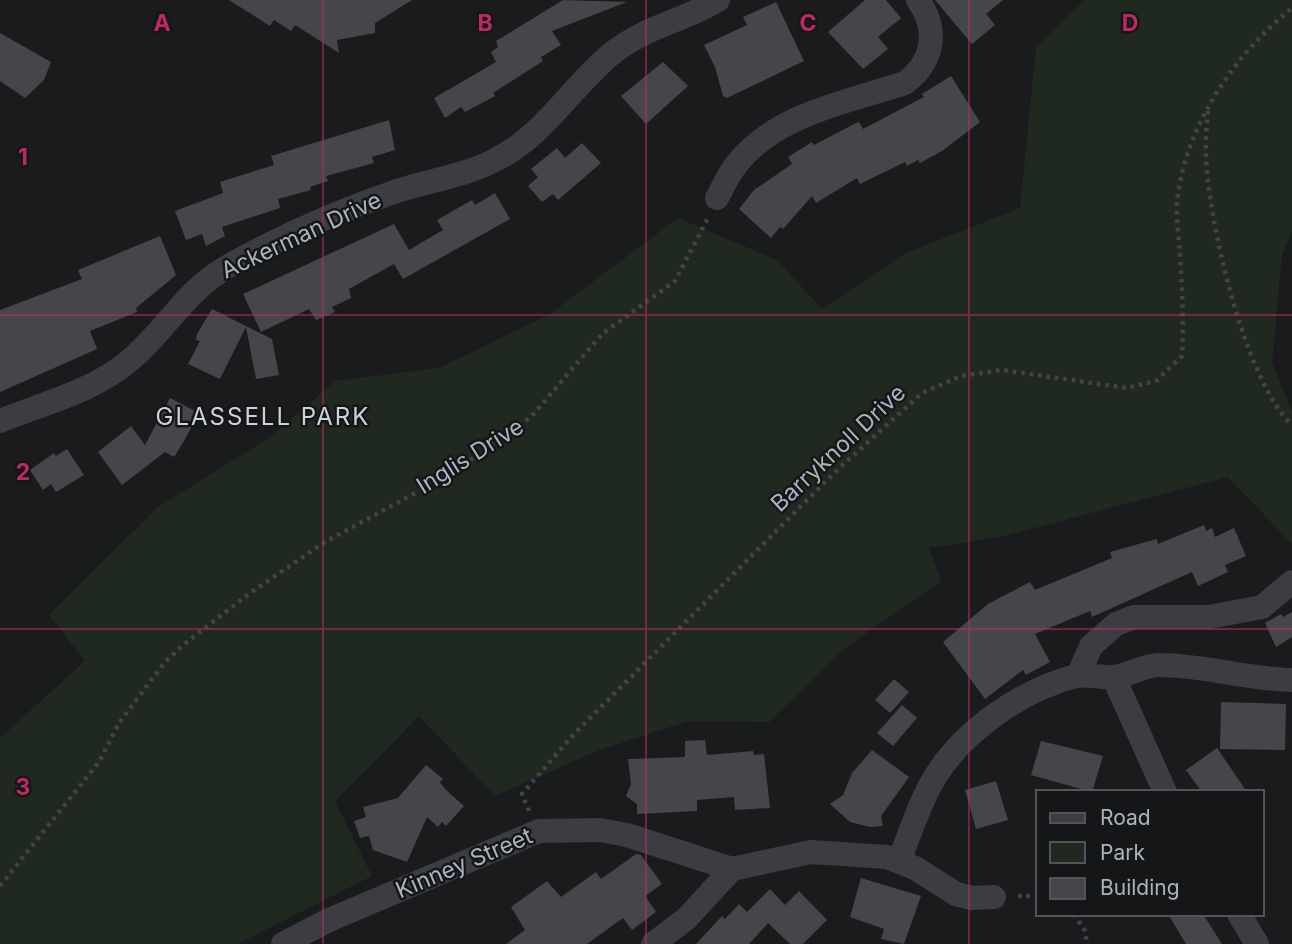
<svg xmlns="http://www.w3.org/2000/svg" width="1292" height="944" font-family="Inter,sans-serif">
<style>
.green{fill:#202920}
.building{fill:#44464a}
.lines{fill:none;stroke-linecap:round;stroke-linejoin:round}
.path{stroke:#41444a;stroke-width:4.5;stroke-dasharray:3.5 5;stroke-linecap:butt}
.street{stroke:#3b3d43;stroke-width:24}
.grid{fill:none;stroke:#c02865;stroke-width:2;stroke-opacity:0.55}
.labels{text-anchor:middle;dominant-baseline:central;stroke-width:5;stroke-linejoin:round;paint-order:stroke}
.street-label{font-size:23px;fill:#acb3be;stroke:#151618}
.neighbourhood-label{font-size:24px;letter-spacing:2px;fill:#ced2d9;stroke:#151618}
.grid-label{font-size:23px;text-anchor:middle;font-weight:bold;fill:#c02865;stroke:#151618;stroke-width:5;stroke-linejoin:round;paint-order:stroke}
</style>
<rect width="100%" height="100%" fill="#1a1b1d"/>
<!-- green -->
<polygon class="green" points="1085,0 1292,0 1292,231 1282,255 1272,363 1292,411 1292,544 1228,477 1004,536 929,548 941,581 845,648 769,722 688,721 594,752 495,796 419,716 335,801 372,876 237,944 0,944 0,738 85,661 49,615 158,507 269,438 335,381 439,368 550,314 678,218 777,260 822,309 906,253 1020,208 1036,47"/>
<!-- building -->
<g class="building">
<polygon points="229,0 412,0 375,23 375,33 337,40 339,53 295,25 291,31 274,20 270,26"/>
<polygon points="563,0 627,2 552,31 561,45 541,57 543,61 493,93 495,96 465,112 461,107 445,118 434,98 496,62 491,52 498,47 496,41"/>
<polygon points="865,0 886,0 901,18 878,37 888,49 863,69 828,32"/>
<polygon points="935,0 1003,0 986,14 995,25 972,44"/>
<polygon points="776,2 804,61 727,98 723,96 715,67 704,45 747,25 743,17"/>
<polygon points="0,33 51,62 44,80 25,98 0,81"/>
<polygon points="663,62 688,86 646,124 621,96"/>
<polygon points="951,76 980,122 942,151 920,163 918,160 907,166 905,162 860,184 857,178 816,203 812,196 783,229 780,227 771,238 739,209 754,190 792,164 788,157 812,142 814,145 854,124 859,122 863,129 924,97 922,94"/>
<polygon points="389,120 395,150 372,157 374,163 326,176 328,181 310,187 311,190 278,199 280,208 222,227 225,236 206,246 202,234 186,240 175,211 223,193 220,182 274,165 271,156"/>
<polygon points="582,143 601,163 558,200 553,194 542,202 528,186 538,177 531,169 557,148 565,158"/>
<polygon points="495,193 510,219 403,279 394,264 349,289 351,298 332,307 335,312 316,320 309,309 261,332 243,294 394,224 409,250 443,230 437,220 472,200 475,205"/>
<polygon points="160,236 176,275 136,308 137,312 90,331 97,349 0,392 0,310 82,279 78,270"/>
<polygon points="212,309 272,339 279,375 256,379 246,327 220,379 188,364 200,341 196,340 197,334"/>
<polygon points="170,398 199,413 184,441 174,457 165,452 122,485 98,452 131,426 145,445"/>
<polygon points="67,449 84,475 56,492 51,484 43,490 30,470 54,453 56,456"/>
<polygon points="1204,525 1206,531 1212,528 1215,537 1234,528 1246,556 1225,565 1228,572 1198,586 1192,572 1092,617 1090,611 1035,634 1050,662 1026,675 1023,670 985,699 943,642 988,604 1030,582 1035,590 1112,558 1110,552 1157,539 1158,544"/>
<polygon points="1292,612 1292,637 1276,647 1265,623 1281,614 1283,617"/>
<polygon points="894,679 909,692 890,713 875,700"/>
<polygon points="1221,702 1286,704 1285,750 1220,749"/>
<polygon points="902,705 917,718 893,746 877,733"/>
<polygon points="705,740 707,755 753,751 754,755 764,754 770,808 735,810 734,797 697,800 697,811 637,814 637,804 626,796 631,784 628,759 685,757 685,741"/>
<polygon points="1041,741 1103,756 1092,792 1031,775"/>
<polygon points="1217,748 1247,792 1202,792 1186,770"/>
<polygon points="872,750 909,777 881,816 883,826 870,827 850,822 830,804 843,795 852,773"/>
<polygon points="426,765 443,779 440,782 445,789 464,806 446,826 442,822 438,827 427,817 407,862 373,850 369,836 360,838 354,821 366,817 363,807 398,798"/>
<polygon points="996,781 1008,820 976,829 965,790"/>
<polygon points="636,854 641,855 662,884 645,896 656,912 632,930 623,918 587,944 506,944 525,930 511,907 547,881 561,897 596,872 601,879"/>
<polygon points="861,878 921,896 904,944 881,939 884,929 850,917"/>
<polygon points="770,889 785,905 799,891 827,920 803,944 790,944 768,923 749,944 696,944 722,916 725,919 739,904 747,912"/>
<polygon points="1168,914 1203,914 1222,944 1186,944"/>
</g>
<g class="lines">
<!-- path -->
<g class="path">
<path d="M 1208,111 C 1207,125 1205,139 1206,153 C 1207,218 1245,381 1292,425"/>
<path d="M 529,811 L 522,794 L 573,735 L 835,472 L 922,393 L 961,376 L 1002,370 L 1127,388 L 1156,381 L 1182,356 C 1184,322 1182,289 1180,255 C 1179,238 1176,219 1177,202 C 1185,126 1234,55 1292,8"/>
<polyline points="0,886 99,762 119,723 165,662 183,645 250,593 325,542 452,473 531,417 602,334 675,281 708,218"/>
<polyline points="1018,896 1038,896"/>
<polyline points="1074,914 1085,931 1087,944"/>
</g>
<!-- street -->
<g class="street">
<path d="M 717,198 C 723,187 728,175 736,165 C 775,114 847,102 905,83 C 934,61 939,30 918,0"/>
<path d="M 0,421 C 42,404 94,391 129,361 C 169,328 183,291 232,264 C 284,235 341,210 397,191 C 431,180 465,176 497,159 C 543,136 571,88 610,55 C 645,26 682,22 718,0"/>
<polyline points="1078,676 1091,646 1116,624 1134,617 1209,617 1262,607 1292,582"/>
<polyline points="1114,678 1165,792"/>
<path d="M 899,861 C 910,834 919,803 935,777 C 964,730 1022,690 1076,676 C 1087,674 1101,678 1113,677 C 1129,676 1143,665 1159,665 C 1204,665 1245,679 1292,680"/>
<polyline points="1239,914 1257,944"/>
<polyline points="283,944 329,920 539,831 600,830 627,835 732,869 811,852 887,857 915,868 956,894 972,898 994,897"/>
<polyline points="653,944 687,918 732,869"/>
</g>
</g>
<!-- grid -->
<path class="grid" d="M 323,0 L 323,944M 646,0 L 646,944M 969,0 L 969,944M 0,315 L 1292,315M 0,629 L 1292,629"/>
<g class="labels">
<!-- street labels -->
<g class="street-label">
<text transform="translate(301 235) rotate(-25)">Ackerman Drive</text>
<text transform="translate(838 448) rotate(-43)">Barryknoll Drive</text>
<text transform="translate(470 456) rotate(-32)">Inglis Drive</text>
<text transform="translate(464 863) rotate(-23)">Kinney Street</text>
</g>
<!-- neighbourhood labels -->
<g class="neighbourhood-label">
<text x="263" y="416">GLASSELL PARK</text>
</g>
</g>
<g class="grid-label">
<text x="162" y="31">A</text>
<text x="485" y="31">B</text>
<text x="808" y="31">C</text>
<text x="1130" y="31">D</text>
<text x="23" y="165">1</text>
<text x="23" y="480">2</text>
<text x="23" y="795">3</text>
</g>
<!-- legend -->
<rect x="1036" y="790" width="228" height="126" fill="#151618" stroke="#51555a" stroke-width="2"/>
<rect x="1050" y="813" width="35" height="10" fill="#3b3d43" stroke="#51555a" stroke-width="2"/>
<text x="1100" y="825" font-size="21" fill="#acb3be">Road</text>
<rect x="1050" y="842" width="35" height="21" fill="#202920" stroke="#51555a" stroke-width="2"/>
<text x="1100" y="860" font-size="21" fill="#acb3be">Park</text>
<rect x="1050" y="878" width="35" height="21" fill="#44464a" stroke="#51555a" stroke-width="2"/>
<text x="1100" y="895" font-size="21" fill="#acb3be">Building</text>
</svg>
